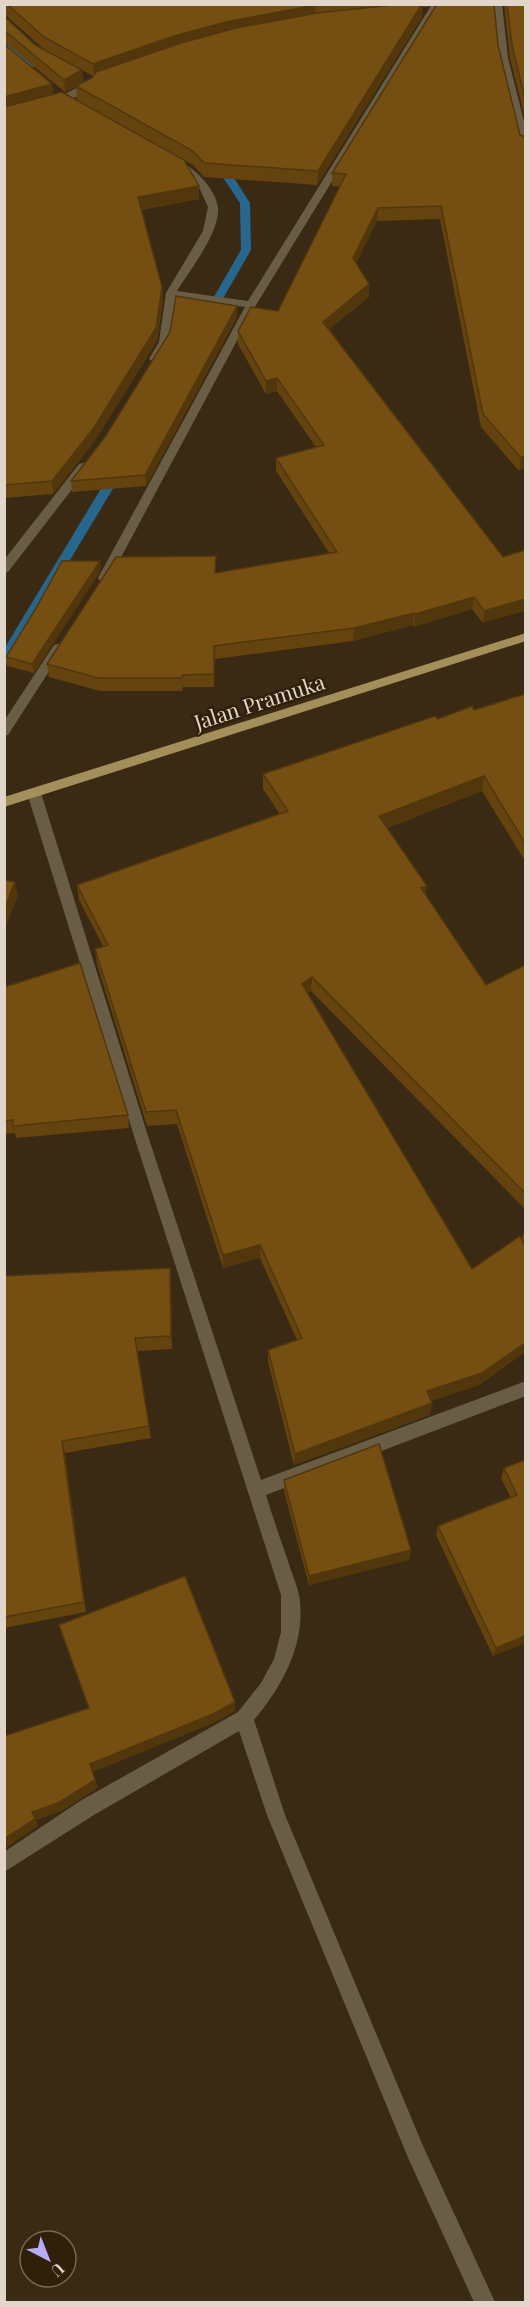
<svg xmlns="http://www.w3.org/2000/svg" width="530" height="2307" font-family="'Playfair Display',serif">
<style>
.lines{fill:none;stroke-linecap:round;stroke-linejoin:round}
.stream{fill:#28678d;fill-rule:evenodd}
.minor{fill:#695e45;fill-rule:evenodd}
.major{fill:#a48e5a;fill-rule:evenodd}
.wall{fill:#65430f}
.shaded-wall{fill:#52370d}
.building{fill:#754e12;stroke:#52370d;stroke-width:1.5}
.labels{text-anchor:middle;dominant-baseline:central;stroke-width:5;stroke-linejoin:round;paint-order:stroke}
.street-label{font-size:21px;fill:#e1d6c9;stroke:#301f09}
</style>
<rect width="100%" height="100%" fill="#3a2913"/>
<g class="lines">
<!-- stream -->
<g class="stream">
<path d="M 4,33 L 22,53 L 43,64 L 43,68 C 26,69 4,51 4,33 Z"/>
<polygon points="219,161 225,164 250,203 251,250 214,314 209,317 204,314 241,250 240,203 214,164"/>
<polygon points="117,468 123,472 8,663 4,664 4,649 111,472"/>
</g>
<!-- minor -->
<g class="minor">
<path d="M 432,4 L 441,4 L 256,305 L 110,578 L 108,581 L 100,581 L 98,578 L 245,307 L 176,297 L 169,342 L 158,361 L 154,362 L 149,359 L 159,342 L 166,293 L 203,231 L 208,207 L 198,185 L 186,171 L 169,161 L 177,159 C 193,167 216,188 218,208 C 220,232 190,270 177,291 L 248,301 Z"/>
<polygon points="494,4 502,4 508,58 526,129 526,150 521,147 499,58"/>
<polygon points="91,81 99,83 76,97 51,106 46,103"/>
<polygon points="83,463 87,464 87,470 8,572 4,573 4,560 79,464"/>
<polygon points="58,644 64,648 8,735 4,736 4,721 54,645"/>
<path d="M 34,788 L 41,793 L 148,1136 L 261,1480 L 526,1381 L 526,1396 L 266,1495 C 273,1518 281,1541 289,1564 C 292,1574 297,1585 299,1595 C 307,1642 283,1685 254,1720 L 285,1815 L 423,2146 L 495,2302 L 474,2302 L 409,2160 L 267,1815 L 239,1731 L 94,1815 L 4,1872 L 4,1852 L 80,1801 L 238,1712 L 261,1683 L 274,1659 L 281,1632 L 281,1595 L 134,1136 L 27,793 Z"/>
</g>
<!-- major -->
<polygon class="major" points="526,633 526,641 4,807 4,797"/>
</g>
<!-- wall -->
<g class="wall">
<polygon points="4,4 430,4 428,7 422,7 422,17 317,185 204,177 193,165 184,160 199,199 141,210 162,287 163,300 157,341 94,442 53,494 4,498 4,44 52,84 53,94 77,100 76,87 65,92 4,42 4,16 35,45 82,70 83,82 92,78 93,76 45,50 4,14"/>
<polygon points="437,4 525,467 519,471 481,427 440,219 377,221 356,263 369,297 329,329 503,557 483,623 472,609 414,627 413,625 353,641 215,659 214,687 183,687 182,691 100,691 49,677 47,664 216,573 329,553 276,471 276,458 316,447 277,391 266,394 238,344 238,331 278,311 340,187 332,186 332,173"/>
<polygon points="504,4 525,4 525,118 510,58"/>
<polygon points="237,317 146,486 72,492 71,481"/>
<polygon points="101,570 34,673 7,666 6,657"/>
<polygon points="525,694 525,861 482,791 387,828 426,896 486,985 525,965 525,1209 311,991 308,993 472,1269 522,1239 523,1234 525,1232 525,1352 479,1385 431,1401 432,1403 430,1415 294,1465 268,1362 268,1350 297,1340 260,1258 223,1268 177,1124 147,1126 97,964 95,949 103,946 79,900 77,885 280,814 263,789 263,774 438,719 474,710"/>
<polygon points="4,987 128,1115 129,1128 16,1138 15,1133 4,1134"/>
<polygon points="170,1268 171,1282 172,1349 137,1351 151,1438 65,1453 86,1612 4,1628 4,1276"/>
<polygon points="525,1460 525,1643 493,1656 436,1535 438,1526 511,1498 501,1478 504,1468"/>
<polygon points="284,1480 411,1550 409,1560 309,1585 284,1491"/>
</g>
<!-- shaded-wall -->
<g class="shaded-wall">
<polygon points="422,4 423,4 422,17 317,185 318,171"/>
<polygon points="315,5 315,18 94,77 93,64 174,36 230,21"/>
<polygon points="82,70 83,83 65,92 64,80"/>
<polygon points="52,84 53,97 4,111 4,97"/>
<polygon points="199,186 199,199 138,210 138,197"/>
<polygon points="378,208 377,221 352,271 353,258"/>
<polygon points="369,284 369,297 322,335 323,322"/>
<polygon points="162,287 163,300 157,341 94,442 53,494 52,481"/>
<polygon points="237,306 237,317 146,486 145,475"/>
<polygon points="277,378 277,391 266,394 266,381"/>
<polygon points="525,456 525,467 519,471 521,458"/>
<polygon points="100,561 101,570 34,673 32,664"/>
<polygon points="474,597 472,609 414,627 415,614"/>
<polygon points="525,599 525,611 483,623 484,611"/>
<polygon points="414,613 413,625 353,641 354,628"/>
<polygon points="484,776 482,791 378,831 379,816"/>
<polygon points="15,882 18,896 4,930 4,910"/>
<polygon points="427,886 425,901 421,888"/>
<polygon points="312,977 311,991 302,998 302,984"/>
<polygon points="260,1245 260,1258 223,1268 223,1255"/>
<polygon points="170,1268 171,1282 172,1349 171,1336"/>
<polygon points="525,1343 525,1352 479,1385 424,1403 427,1391"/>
<polygon points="432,1403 430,1415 294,1465 295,1454"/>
<polygon points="62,1441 65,1453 86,1612 84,1602"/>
<polygon points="411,1550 409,1560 309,1585 309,1576"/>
<polygon points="525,1636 525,1643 493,1656 496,1648"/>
<polygon points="235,1702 235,1711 214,1723 93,1772 98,1788 62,1811 36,1820 32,1812 90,1764"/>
<polygon points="35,1819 38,1826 4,1849 4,1839"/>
</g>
<!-- building -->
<g class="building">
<polygon points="7,4 322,4 230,21 174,36 93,64 44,37"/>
<polygon points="403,4 422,4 318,171 204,163 193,151 76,86 92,78 96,72 181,43 236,28 317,13"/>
<polygon points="437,4 494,4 498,45 520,135 525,137 525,456 521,458 483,414 441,206 378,208 353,258 369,284 323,322 503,557 525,550 525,599 484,611 474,597 415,614 414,613 354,628 214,646 214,674 182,675 182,678 98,678 47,664 116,557 216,556 215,573 337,552 276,458 324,445 277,378 266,381 238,331 251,307 278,311 346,174 332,173"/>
<polygon points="507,4 525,4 525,99 512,45"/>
<polygon points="4,16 35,45 82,70 64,80 4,30"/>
<polygon points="4,44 52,84 4,97"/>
<polygon points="62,92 184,160 199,186 138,197 162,287 156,328 93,429 52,481 4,485 4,107"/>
<polygon points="176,296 237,306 145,475 71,481 105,437 170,332"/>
<polygon points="62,561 100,561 32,664 6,657 36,608"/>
<polygon points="525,694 525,843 484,776 379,816 427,886 421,888 486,985 525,965 525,1193 312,977 302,984 472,1269 520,1236 525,1246 525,1343 482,1373 427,1391 432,1403 295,1454 268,1350 302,1338 260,1245 223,1255 176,1110 146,1112 95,949 108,945 77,885 288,811 263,774 435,716 438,719 472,706 474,710"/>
<polygon points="4,880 15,882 4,910"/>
<polygon points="80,963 128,1115 13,1126 13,1120 4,1121 4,987"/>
<polygon points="170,1268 171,1336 135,1338 149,1426 62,1441 84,1602 4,1617 4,1276"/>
<polygon points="379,1444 411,1550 309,1576 284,1480"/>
<polygon points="525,1460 525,1636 496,1648 438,1526 517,1495 504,1468"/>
<polygon points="185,1576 235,1702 213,1714 90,1764 95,1780 58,1803 32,1812 35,1819 4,1839 4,1736 89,1708 59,1625"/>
</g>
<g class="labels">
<!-- street labels -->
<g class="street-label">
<text transform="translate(259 701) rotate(-18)">Jalan Pramuka</text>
</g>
</g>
<!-- border -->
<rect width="530" height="2307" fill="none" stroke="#e1d6c9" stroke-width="12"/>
<!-- north arrow -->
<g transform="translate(48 2259) rotate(138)"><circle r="28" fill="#301f09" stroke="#776856" stroke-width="1.5"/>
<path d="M0-4.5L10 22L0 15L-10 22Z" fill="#b7abf8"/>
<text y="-9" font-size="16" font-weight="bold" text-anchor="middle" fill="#e1d6c9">U</text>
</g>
</svg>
